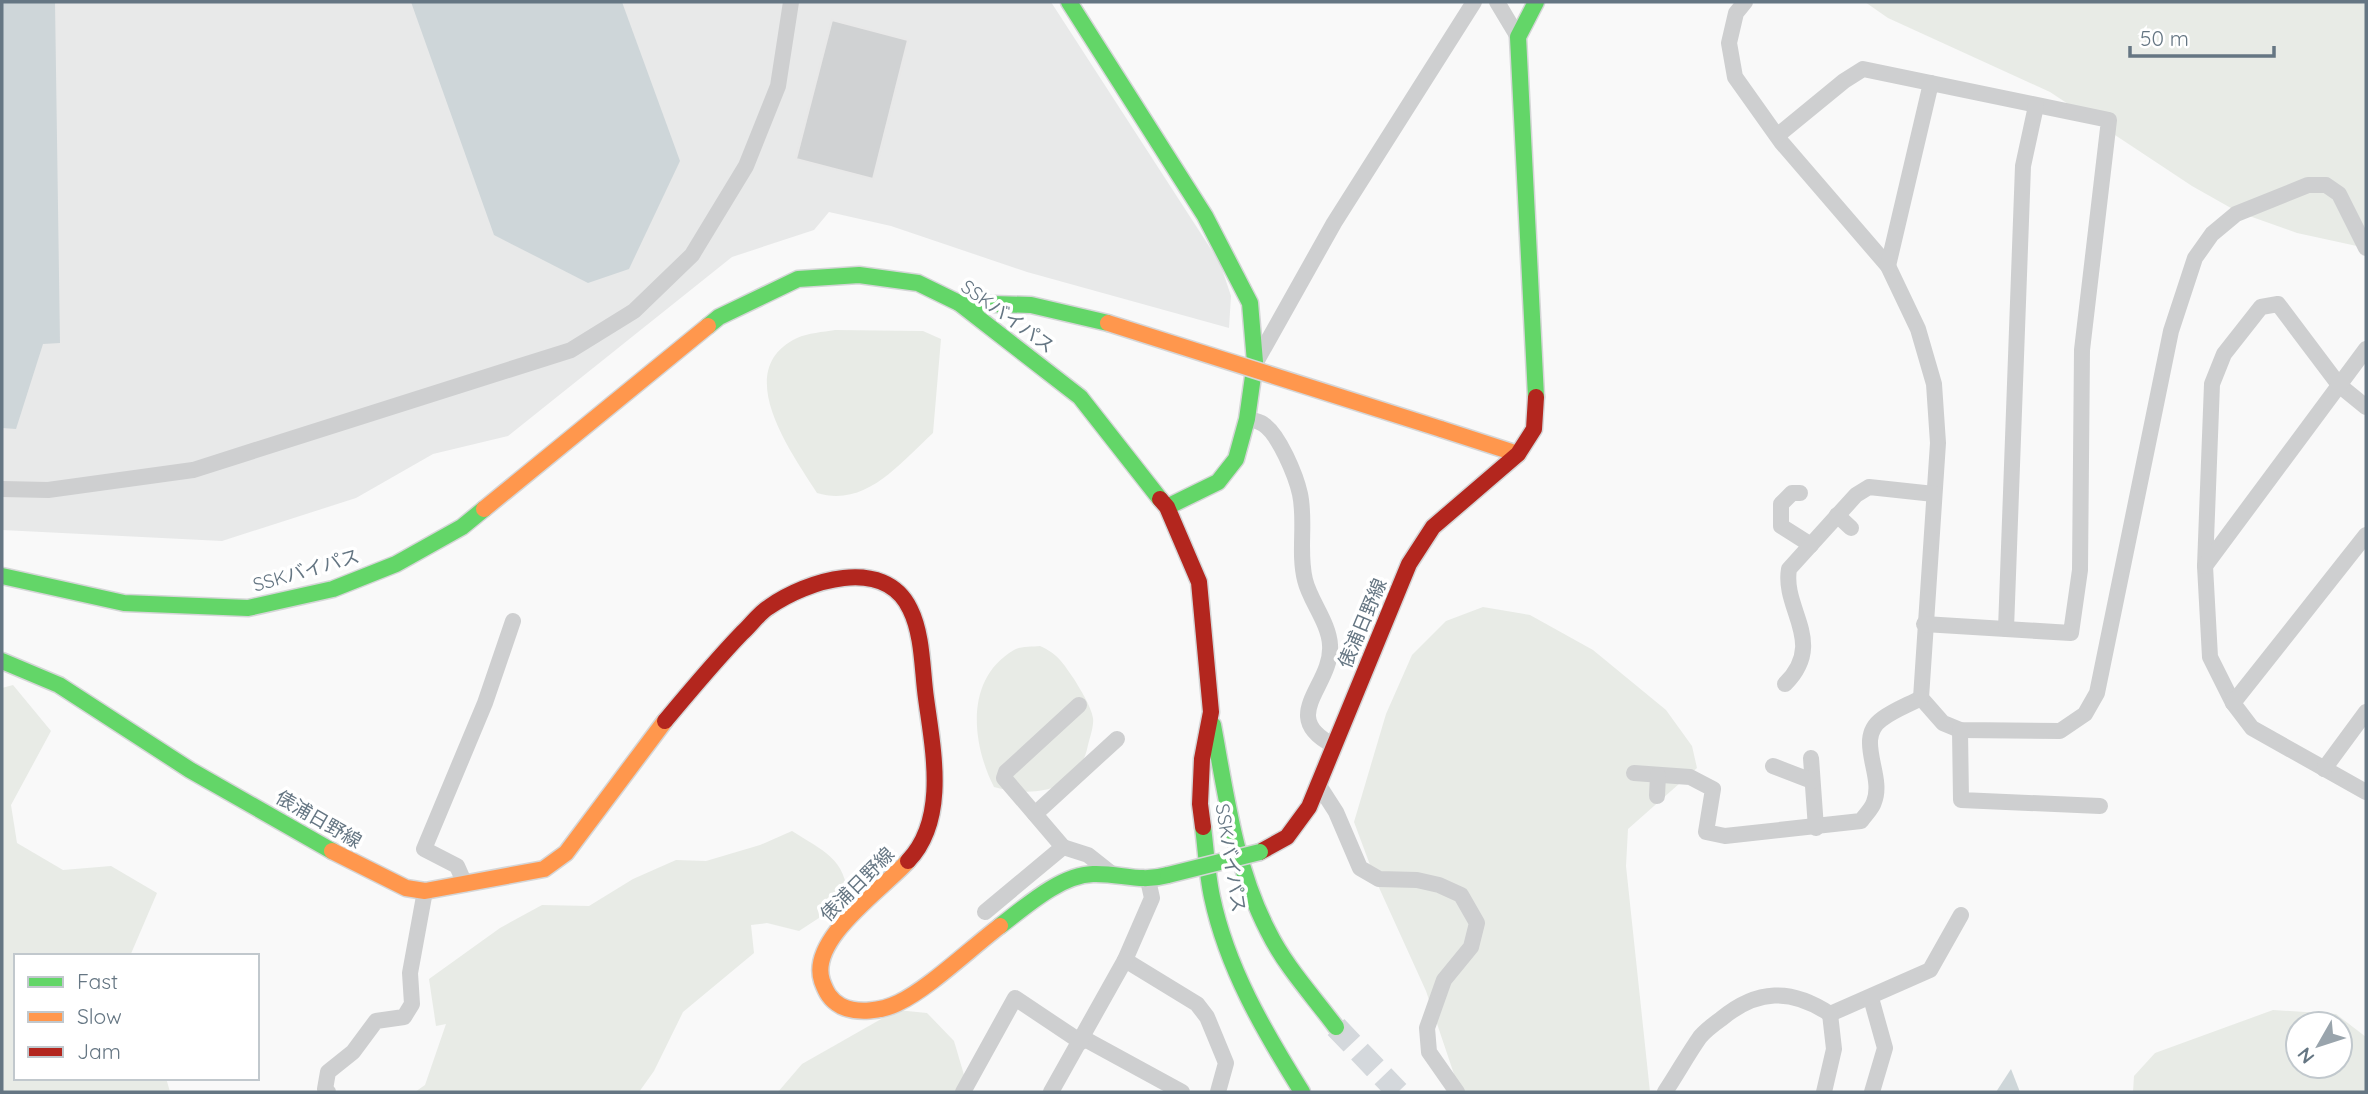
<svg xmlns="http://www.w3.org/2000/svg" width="2368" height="1094" font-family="Quicksand,'Noto Sans JP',sans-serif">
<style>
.built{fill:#e8e9e9}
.green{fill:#e8ebe6;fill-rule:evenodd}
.water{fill:#ced6d9}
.building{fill:#d0d2d3;stroke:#e8e8e8;stroke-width:2}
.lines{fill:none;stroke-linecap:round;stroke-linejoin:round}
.secondary-tunnel{stroke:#d4d8dc;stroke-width:23;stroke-dasharray:23 11;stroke-linecap:butt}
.fast-casing{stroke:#d5d6d7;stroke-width:19}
.slow-casing{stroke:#d5d6d7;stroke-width:19}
.jam-casing{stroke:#d5d6d7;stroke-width:19}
.street{stroke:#cecfd0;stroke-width:16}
.fast{stroke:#63d668;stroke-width:16}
.slow{stroke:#ff974d;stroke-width:16}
.jam{stroke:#b3261e;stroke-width:16}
.fast-bridge-casing{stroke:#d5d6d7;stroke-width:19;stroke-linecap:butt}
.slow-bridge-casing{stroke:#d5d6d7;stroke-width:19;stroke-linecap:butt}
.fast-bridge{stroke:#63d668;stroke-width:16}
.slow-bridge{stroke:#ff974d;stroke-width:16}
.labels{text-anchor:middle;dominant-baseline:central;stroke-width:7;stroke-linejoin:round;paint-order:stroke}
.street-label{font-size:19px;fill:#657683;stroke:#fff}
</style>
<rect width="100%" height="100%" fill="#f9f9f9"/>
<!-- built -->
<polygon class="built" points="2,2 1051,2 1220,263 1231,296 1229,328 1027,272 891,226 829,212 814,230 732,257 508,436 433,454 356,498 222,541 2,530"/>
<!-- green -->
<g class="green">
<polygon points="1865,2 2366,2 2366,248 2297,233 2238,212 2192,186 2050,92 1888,18"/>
<path d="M 835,330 L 923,331 L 941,339 L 933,433 C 900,463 866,508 817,493 C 792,453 730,370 797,338 C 808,333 823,332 835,330 Z"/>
<polygon points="1483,607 1530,615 1593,650 1666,710 1692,746 1697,768 1628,829 1626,866 1650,1092 1460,1092 1426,991 1376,881 1354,822 1386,714 1412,655 1446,621"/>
<path d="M 1040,646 C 1058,654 1063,663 1074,679 C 1080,689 1091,706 1093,718 C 1094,726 1090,737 1088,745 C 1079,792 1034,798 994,787 C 972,744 964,679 1014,650 C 1021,646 1032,647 1040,646 Z"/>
<polygon points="13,685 51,731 11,805 17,843 63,870 111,866 157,893 130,956 16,956 16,1078 166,1078 170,1092 2,1092 2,688"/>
<path d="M 792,831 C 823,851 846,858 848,899 L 799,931 L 767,923 L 751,925 L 754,953 L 683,1012 L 654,1071 L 639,1092 L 415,1092 L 425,1085 L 446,1024 L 436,1026 L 429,979 L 500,928 L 542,905 L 589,906 L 633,879 L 676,860 L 706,861 L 760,845 Z"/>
<polygon points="897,1010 927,1013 954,1041 967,1085 963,1092 778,1092 802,1064"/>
<path d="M 2273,1010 L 2336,1014 L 2366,1037 L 2366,1092 L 2133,1092 L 2134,1076 L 2155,1053 ZM 2298,1024 L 2340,1024 L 2340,1066 L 2298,1066 Z"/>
</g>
<!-- water -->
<g class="water">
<polygon points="2,2 55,2 60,343 43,344 16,429 2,428"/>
<polygon points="411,2 622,2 680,161 629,269 588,283 494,235"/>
<polygon points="2011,1069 2020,1092 1996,1092"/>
</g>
<!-- building -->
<polygon class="building" points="832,20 908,40 873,179 796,159"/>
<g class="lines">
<!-- secondary-tunnel -->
<polyline class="secondary-tunnel" points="1336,1027 1398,1092"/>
<defs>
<g id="fast">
<polyline points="1069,2 1205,216 1250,303 1255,362 1247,419 1236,459 1218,482 1167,507"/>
<polyline points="959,303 1031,305 1108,323"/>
<polyline points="708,326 719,317 798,279 859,275 918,283 959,303 1080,397 1160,499"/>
<polyline points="1536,397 1518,37 1536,2"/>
<polyline points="2,576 124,603 248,608 333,589 396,564 462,527 484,509"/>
<polyline points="2,661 59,685 190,770 332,851"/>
<path d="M 1213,725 C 1226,795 1235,867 1268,931 C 1285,966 1313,996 1336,1027"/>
<path d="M 1203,827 C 1206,850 1207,874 1212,897 C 1227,968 1264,1031 1302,1092"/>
<path d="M 1000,926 C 1025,907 1060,875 1093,874 C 1121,873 1139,883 1168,875"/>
</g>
<g id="slow">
<polyline points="1441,429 1518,454"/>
<polyline points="484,509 708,326"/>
<polyline points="332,851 406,888 425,891 544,869 566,853 665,721"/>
<path d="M 908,861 C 883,889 808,939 822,981 C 826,992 830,1000 841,1006 C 857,1014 882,1011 898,1003 C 928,989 971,948 1000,926"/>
</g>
<g id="jam">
<polyline points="1160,499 1167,507 1199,582 1211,712 1202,759 1200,804 1203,827"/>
<path d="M 665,721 C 690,691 715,661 742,633 C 751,625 759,613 769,607 C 806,581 884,555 910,609 C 923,635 922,670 926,698 C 933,750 948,819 908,861"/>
<polyline points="1260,852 1287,837 1309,807 1409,564 1433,527 1518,454 1534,429 1536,397"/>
</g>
</defs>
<!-- fast casing -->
<use href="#fast" class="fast-casing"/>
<!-- slow casing -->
<use href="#slow" class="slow-casing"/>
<!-- jam casing -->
<use href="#jam" class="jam-casing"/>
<!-- street -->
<g class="street">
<polyline points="1497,2 1518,37"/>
<polyline points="1745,2 1736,13 1729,43 1735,77 1782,143 1888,266 1918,329 1934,384 1938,443 1921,698 1943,723 1960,730 2060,731 2085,714 2097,693 2171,331 2195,258 2212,234 2236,214 2308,185 2326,185 2339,194 2366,248"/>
<polyline points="1778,135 1844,81 1863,69 2109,120 2082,350 2080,570 2071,633 1924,624"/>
<polyline points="1888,266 1931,83"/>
<polyline points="1256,362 1334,223 1474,2"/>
<polyline points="2366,407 2339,385 2278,304 2261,307 2224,354 2212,384 2205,566 2210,657 2233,703 2252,728 2366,792"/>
<path d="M 1247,419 C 1252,420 1259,421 1263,424 C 1279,434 1296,476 1300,494 C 1306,522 1298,552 1305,580 C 1310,601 1329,623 1330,645 C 1333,686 1277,716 1333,745"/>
<polyline points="2,489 48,490 193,470 571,350 634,311 692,255 746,166 778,86 791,2"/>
<polyline points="1800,493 1792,493 1781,504 1781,526 1811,545"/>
<polyline points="1837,515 1851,528"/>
<polyline points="2205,566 2366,349"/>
<polyline points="2006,629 2023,166 2036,106"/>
<path d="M 1785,684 C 1827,642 1782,610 1789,569 L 1856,495 L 1869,487 L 1934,494"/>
<polyline points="2233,703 2366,535"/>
<polyline points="1960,730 1961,800 2100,806"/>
<polyline points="1811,758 1816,828"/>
<polyline points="1773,766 1812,781"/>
<polyline points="2324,769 2366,712"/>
<path d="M 1634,773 L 1690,777 L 1713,789 L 1706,832 L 1725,836 L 1861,821 C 1865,815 1872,809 1874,802 C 1885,775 1854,739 1882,719 C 1894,710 1908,705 1921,698"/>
<polyline points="1318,784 1336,812 1360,868 1379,879 1417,880 1439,885 1461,895 1477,923 1471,947 1444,980 1427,1028 1429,1052 1457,1092"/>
<polyline points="1657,796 1658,775"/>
<polyline points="1035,814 1117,739"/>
<polyline points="1063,847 1088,855 1112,874"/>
<polyline points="465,884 457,866 424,849 485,703 513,621"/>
<polyline points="985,912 1063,847 1004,778 1006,772 1079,705"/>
<polyline points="1125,960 1197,1004 1207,1017 1226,1063 1218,1092"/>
<polyline points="1871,998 1885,1048 1872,1092"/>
<polyline points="1083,1038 1182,1092"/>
<polyline points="328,1092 325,1089 328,1072 353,1052 376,1021 404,1017 412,1004 410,973 425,891"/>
<polyline points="963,1092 1015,998 1081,1042"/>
<polyline points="1051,1092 1125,960 1152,898 1148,880"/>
<path d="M 1665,1092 C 1677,1074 1688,1054 1700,1037 C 1706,1030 1714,1024 1721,1019 C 1757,989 1791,988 1830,1014 L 1930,970 L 1961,915"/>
<polyline points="1824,1092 1834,1049 1830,1014"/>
</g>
<!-- fast -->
<use href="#fast" class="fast"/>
<!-- slow -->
<use href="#slow" class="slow"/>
<!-- jam -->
<use href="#jam" class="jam"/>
<defs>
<polyline id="fast-bridge" points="1168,875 1260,852"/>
<polyline id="slow-bridge" points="1108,323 1441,429"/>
</defs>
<!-- fast-bridge casing -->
<use href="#fast-bridge" class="fast-bridge-casing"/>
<!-- slow-bridge casing -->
<use href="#slow-bridge" class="slow-bridge-casing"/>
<!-- fast-bridge -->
<use href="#fast-bridge" class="fast-bridge"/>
<!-- slow-bridge -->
<use href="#slow-bridge" class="slow-bridge"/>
</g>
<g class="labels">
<!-- street labels -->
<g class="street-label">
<text transform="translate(1008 316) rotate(36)">SSKバイパス</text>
<text transform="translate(306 570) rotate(-16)">SSKバイパス</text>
<text transform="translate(1362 623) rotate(-67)">俵浦日野線</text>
<text transform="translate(319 819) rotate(30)">俵浦日野線</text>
<text transform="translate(1231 858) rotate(81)">SSKバイパス</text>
<text transform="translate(857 884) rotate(-45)">俵浦日野線</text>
</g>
</g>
<!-- border -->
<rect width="2368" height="1094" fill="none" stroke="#657683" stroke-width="7"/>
<!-- legend -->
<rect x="14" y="954" width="245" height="126" fill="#ffffff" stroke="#c1c8cd" stroke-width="2"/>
<rect x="28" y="977" width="35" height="10" fill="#63d668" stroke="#c1c8cd" stroke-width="2"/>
<text x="77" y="989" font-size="21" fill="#657683">Fast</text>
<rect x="28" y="1012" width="35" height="10" fill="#ff974d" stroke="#c1c8cd" stroke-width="2"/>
<text x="77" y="1024" font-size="21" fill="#657683">Slow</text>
<rect x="28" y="1047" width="35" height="10" fill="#b3261e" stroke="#c1c8cd" stroke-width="2"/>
<text x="77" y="1059" font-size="21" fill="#657683">Jam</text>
<!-- north arrow -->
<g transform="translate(2319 1045) rotate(231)"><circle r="33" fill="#ffffff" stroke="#c1c8cd" stroke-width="2"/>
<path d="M0-5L12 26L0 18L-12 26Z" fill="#99a4ac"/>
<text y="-10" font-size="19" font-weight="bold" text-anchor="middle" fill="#657683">N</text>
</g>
<!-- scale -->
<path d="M2130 46v10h144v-10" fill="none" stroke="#657683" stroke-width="3.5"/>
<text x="2140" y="46" font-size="21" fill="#657683" stroke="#ffffff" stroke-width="5" paint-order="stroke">50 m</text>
</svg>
